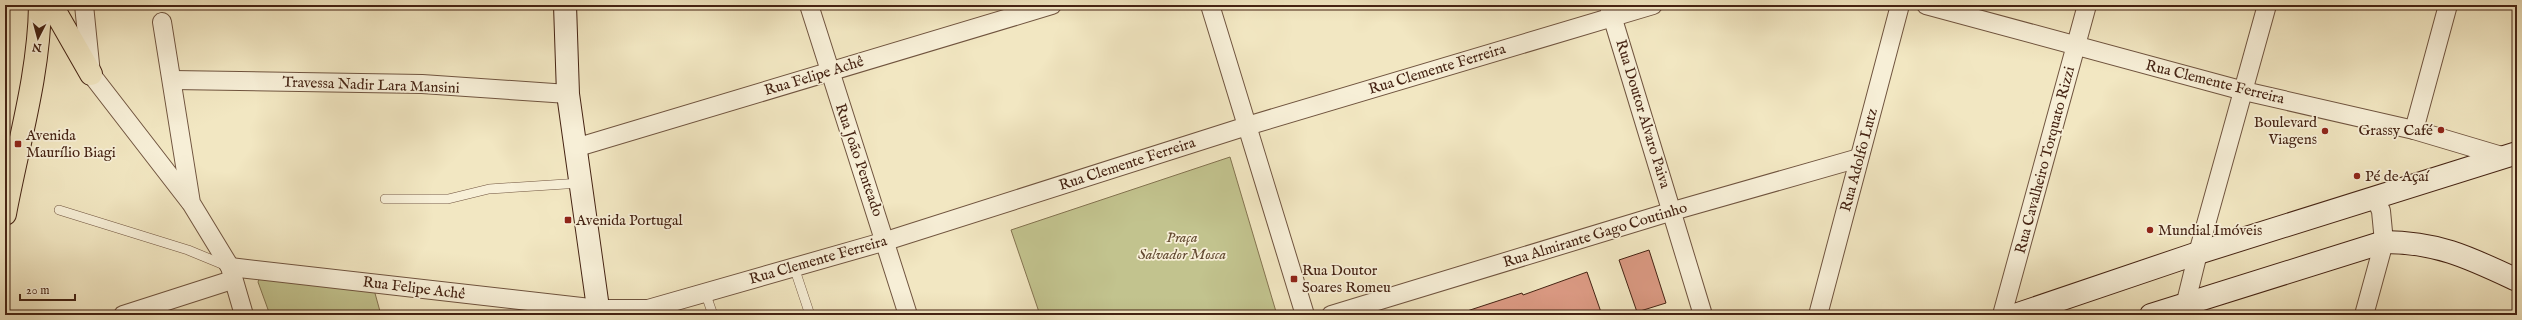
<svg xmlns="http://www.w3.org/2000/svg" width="2522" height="320" font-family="'IM FELL English',serif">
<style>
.green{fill:#c2c38e;stroke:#847350}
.building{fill:#da9982;stroke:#452313}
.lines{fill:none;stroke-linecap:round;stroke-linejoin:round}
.lane-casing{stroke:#70543f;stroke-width:10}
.street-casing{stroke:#70543f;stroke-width:20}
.secondary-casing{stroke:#452313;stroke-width:24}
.primary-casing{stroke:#452313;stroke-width:24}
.lane{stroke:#f7efd7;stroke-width:9}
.street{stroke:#f7efd7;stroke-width:18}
.secondary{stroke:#f7efd7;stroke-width:22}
.primary{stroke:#f2e7c2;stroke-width:22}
.poi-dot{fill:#8f2418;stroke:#f7efd7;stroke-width:1.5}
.labels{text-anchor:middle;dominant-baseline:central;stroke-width:3.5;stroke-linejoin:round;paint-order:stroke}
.street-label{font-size:15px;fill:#452313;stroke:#f7efd7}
.poi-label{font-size:15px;fill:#452313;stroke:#f7efd7;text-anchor:start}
.park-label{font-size:15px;font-style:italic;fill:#644b32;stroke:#f7efd7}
</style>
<rect width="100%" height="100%" fill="#f2e7c2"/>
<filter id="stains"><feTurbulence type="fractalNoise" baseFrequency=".005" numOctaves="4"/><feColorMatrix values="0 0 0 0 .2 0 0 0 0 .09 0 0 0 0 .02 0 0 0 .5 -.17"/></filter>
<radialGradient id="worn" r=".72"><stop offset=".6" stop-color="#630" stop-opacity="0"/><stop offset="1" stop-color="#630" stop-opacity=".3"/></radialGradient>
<!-- green -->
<g class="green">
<polygon points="1230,157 1277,315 1040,315 1011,230"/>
<polygon points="260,277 373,286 381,315 270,315 258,282"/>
</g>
<!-- building -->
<g class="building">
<polygon points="1649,250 1666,303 1637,312 1619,260"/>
<polygon points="1587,272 1602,315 1465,315 1464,312 1522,293 1523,295"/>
</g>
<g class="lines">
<defs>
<g id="lane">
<polyline points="385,199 448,199 489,189 581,183"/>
<polyline points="59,210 188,250 227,266"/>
<polyline points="794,267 810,315"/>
<polyline points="705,292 713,315"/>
</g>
<g id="street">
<polyline points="84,5 91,74 190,202"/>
<polyline points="809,5 908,315"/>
<polyline points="1210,5 1305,315"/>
<polyline points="1926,5 2244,91 2414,130 2505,157"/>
<polyline points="1609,6 1703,315"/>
<polyline points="162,22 191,203 230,267 244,315"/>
<polyline points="173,80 422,84 568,94"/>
<polyline points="2414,130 2448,5"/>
<polyline points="575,148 1052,5"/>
<polyline points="230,267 599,309 648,309 886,241 1247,126 1653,5"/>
<polyline points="2183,314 2198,253 2267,5"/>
<polyline points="123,315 232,280"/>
<polyline points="1331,315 1673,211 1859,158"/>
<polyline points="1818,315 1900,5"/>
<polyline points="2002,315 2087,5"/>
<polyline points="2364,315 2384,242 2381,211 2375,197"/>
</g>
<g id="secondary">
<polyline points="565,5 568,94 599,315"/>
<polyline points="2015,315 2198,253 2517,153"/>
<path d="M 2151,315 L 2384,242 C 2438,242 2470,258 2517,280"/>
</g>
<g id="primary">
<polyline points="54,5 55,11 91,74"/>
<path d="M 5,214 C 18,144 39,76 40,5"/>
</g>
</defs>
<!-- lane casing -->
<use href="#lane" class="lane-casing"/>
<!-- street casing -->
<use href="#street" class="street-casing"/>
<!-- secondary casing -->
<use href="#secondary" class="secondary-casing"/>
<!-- primary casing -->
<use href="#primary" class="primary-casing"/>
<!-- lane -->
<use href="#lane" class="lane"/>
<!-- street -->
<use href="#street" class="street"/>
<!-- secondary -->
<use href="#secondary" class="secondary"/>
<!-- primary -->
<use href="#primary" class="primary"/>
</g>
<!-- markers -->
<g class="poi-dot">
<circle cx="2441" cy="130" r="4"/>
<circle cx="2325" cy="131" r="4"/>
<rect x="14" y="140" width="8" height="8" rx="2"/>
<circle cx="2357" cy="176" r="4"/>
<rect x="564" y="216" width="8" height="8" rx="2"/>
<circle cx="2150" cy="230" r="4"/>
<rect x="1290" y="275" width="8" height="8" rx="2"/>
</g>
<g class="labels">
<!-- street labels -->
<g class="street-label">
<text transform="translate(1437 69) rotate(-17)">Rua Clemente Ferreira</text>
<text transform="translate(814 76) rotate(-17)">Rua Felipe Achê</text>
<text transform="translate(2215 82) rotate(14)">Rua Clemente Ferreira</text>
<text transform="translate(371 85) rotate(2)">Travessa Nadir Lara Mansini</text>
<text transform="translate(1643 114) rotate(73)">Rua Doutor Alvaro Paiva</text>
<text transform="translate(859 160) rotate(71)">Rua João Penteado</text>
<text transform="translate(1859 160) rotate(-75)">Rua Adolfo Lutz</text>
<text transform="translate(2045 160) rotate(-75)">Rua Cavalheiro Torquato Rizzi</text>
<text transform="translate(1127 164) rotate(-18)">Rua Clemente Ferreira</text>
<text transform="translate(1595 235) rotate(-17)">Rua Almirante Gago Coutinho</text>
<text transform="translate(818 260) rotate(-16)">Rua Clemente Ferreira</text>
<text transform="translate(414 288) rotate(7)">Rua Felipe Achê</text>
</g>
<!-- poi labels -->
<g class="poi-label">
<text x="2317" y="122" text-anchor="end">Boulevard<tspan x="2317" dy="17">Viagens</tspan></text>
<text x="2433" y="130" text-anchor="end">Grassy Café</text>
<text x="26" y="135">Avenida<tspan x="26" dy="17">Maurílio Biagi</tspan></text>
<text x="2365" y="176">Pé de Açaí</text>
<text x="576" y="220">Avenida Portugal</text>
<text x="2158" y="230">Mundial Imóveis</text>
<text x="1302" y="270">Rua Doutor<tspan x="1302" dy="17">Soares Romeu</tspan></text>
</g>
<!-- park labels -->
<g class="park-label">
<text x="1182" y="237">Praça<tspan x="1182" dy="17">Salvador Mosca</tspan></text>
</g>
</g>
<!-- margin -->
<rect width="2522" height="320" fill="none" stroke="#f2e7c2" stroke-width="20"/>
<rect x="6" y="6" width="2510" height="308" fill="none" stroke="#452313" stroke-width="2"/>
<rect x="10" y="10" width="2502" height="300" fill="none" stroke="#452313"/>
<!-- north arrow -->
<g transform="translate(38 38) rotate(186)" stroke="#f7efd7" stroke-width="3" paint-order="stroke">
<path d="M0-3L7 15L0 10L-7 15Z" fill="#452313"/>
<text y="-6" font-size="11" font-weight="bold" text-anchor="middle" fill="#452313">N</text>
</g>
<!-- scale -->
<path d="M20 294v6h55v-6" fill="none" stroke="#452313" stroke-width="2"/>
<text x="26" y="294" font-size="12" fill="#452313" stroke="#f7efd7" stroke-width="3" paint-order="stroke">20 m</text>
<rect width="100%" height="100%" filter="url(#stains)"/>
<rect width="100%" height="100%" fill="url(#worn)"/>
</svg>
